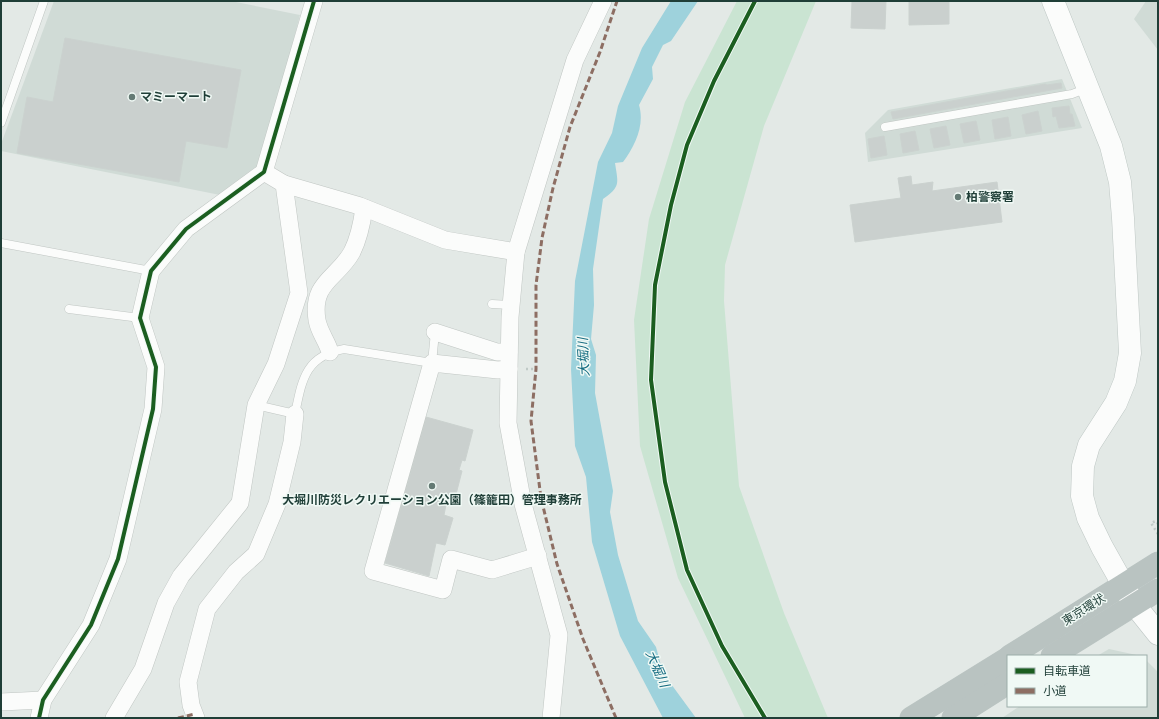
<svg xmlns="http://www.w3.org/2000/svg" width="1159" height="719" font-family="Signika,'Noto Sans JP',sans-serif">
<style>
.built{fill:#d0dbd6}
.green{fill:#cae4d2}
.water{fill:#9ed2dc}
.building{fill:#cad0ce;stroke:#cbd2cf}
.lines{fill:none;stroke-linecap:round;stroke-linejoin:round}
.lane-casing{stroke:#c0c6c3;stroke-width:9}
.street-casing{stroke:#c0c6c3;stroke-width:18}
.secondary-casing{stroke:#bec7c4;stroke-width:23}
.highway-casing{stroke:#bbc5c3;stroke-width:23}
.path{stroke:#c0cac7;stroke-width:2.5;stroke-dasharray:2 3;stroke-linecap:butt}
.lane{stroke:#fbfcfb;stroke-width:8}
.street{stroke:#fbfcfb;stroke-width:17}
.secondary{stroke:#fbfcfb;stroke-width:22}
.highway{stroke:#b9c3c1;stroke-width:22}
.quiet{stroke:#8d6e63;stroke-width:3;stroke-dasharray:6 3;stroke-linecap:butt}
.cycleway-casing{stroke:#f0f9f5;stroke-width:6}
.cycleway{stroke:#1b5e20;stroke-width:4}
.poi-dot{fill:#647a74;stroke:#f0f9f5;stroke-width:1.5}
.labels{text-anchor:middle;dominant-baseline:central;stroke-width:3;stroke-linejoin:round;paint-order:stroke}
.poi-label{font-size:12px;font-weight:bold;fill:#1f3e37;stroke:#f0f9f5;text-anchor:start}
.street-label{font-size:12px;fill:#1f3e37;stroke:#f0f9f5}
.water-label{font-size:13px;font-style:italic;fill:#136b80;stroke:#f0f9f5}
</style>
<rect width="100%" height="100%" fill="#e3e9e6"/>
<!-- built -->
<g class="built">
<polygon points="54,1 231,1 300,15 262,164 220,195 1,151 1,144"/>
<polygon points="1146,1 1158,1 1158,50 1134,19"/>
<polygon points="1062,79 1082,128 868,162 865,133 888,110"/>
<polygon points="1109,649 1141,656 1097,656"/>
<polygon points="1146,660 1158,672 1158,718 1002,718 1020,706 1146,706"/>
</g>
<!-- green -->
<polygon class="green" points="737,1 816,1 764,126 725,265 724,301 739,486 784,613 828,718 745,718 678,578 640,446 634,320 649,219 685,102"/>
<!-- water -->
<path class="water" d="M 671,1 L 698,1 L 671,41 L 663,45 L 652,67 L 653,79 L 639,105 C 645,125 635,146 623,162 L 615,163 C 618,183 621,187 603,199 L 593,269 L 594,305 L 591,339 L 596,355 L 595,393 L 613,491 L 610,512 L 618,555 L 638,621 L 656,647 L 663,673 L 696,718 L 663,718 L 620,636 L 592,542 L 586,477 L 575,446 L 571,369 L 575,281 L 598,162 L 612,133 L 618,106 L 642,48 Z"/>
<!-- building -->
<g class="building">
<polygon points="852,1 886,1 885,29 851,28"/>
<polygon points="909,1 949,1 949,24 909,25"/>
<polygon points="65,38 241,70 227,148 186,141 179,182 17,153 27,97 53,102"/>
<polygon points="1061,83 1062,88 893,119 891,112 1045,84 1047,85"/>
<polygon points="1069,106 1070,114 1072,114 1075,126 1059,128 1056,116 1053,117 1052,108"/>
<polygon points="1038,111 1042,131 1026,134 1022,115"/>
<polygon points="1008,117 1011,136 995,139 992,120"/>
<polygon points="976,121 980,140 964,143 960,124"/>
<polygon points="946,126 950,145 934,148 930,129"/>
<polygon points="915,131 919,150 903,153 900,134"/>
<polygon points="884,136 887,155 871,158 868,139"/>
<polygon points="911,176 912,185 933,182 932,191 997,182 1002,222 855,242 850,205 901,198 898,178"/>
<polygon points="426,417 473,430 465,461 462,460 459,470 462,471 454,502 450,502 449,506 446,505 444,515 453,518 445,545 436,543 429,576 385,563"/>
</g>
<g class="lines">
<defs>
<g id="lane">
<polyline points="1,123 44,1"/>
<polyline points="885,127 1072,94 1088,88"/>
<polyline points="1,243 151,271"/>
<polyline points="492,304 511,305"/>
<polyline points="69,309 140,318"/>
<path d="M 256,405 L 295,414 C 302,380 305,356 344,349 L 432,363 L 435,332"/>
</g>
<g id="street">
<polyline points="284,184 360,206 445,240 516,252 575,60 603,1"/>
<polyline points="516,252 510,317 508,423 523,504 559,635 551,718"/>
<polyline points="435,332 497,352 509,352"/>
<path d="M 330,352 C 327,341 319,332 317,320 C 311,282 337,279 352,252 C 359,238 362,223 364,208"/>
<polyline points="509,369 498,370 432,363 373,571 443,590 451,559 492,570 538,556"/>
<polyline points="1,702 43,700"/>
<polyline points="39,718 43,700 91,625 118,559 153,409 156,367 140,318 151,271 186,229 264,172 314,1"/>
<polyline points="114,718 143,669 166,603 181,576 240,503 256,405 276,364 299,293 284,184 264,172"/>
<polyline points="196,718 191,705 188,682 207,609 236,572 256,554 277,504 292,442 295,414"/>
</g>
<polyline id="secondary" points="1053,1 1111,146 1120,182 1123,218 1130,353 1125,381 1116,403 1089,445 1083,466 1082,496 1088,518 1102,547 1134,604 1158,634"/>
<g id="highway">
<polyline points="1010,656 1158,563"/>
<polyline points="1052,656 1158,590"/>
<polyline points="911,718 1008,658"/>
<polyline points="953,718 1008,683"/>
</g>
</defs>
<!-- lane casing -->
<use href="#lane" class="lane-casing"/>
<!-- street casing -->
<use href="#street" class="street-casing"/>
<!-- secondary casing -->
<use href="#secondary" class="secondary-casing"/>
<!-- highway casing -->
<use href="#highway" class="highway-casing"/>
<!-- path -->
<g class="path">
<polyline points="526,369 536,369"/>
<polyline points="1158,524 1156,521 1151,523 1158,534"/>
</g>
<!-- lane -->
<use href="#lane" class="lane"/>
<!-- street -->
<use href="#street" class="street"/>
<!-- secondary -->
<use href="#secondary" class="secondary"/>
<!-- highway -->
<use href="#highway" class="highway"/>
<!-- quiet -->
<g class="quiet">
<polyline points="178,718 195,714"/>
<polyline points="616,718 583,639 557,564 541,498 531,421 536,369 536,285 542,238 553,188 570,127 600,52 617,1"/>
</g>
<defs>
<g id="cycleway">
<polyline points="755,1 714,81 687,145 671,205 655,285 651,380 665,482 687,570 722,646 765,718"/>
<polyline points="39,718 43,700 91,625 118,559 153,409 156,367 140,318 151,271 186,229 264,172 314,1"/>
</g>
</defs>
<!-- cycleway casing -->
<use href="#cycleway" class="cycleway-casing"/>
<!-- cycleway -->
<use href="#cycleway" class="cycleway"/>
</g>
<!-- markers -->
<g class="poi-dot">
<circle cx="132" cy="97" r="4"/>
<circle cx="958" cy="197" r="4"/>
<circle cx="432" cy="486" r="4"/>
</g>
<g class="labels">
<!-- poi labels -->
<g class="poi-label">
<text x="140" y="97">マミーマート</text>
<text x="966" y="197">柏警察署</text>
<text x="432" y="500" text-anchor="middle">大堀川防災レクリエーション公園（篠籠田）管理事務所</text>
</g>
<!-- street labels -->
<g class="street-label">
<text transform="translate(1084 610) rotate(-32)">東京環状</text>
</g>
<!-- water labels -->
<g class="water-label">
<text transform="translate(584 357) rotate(-93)">大堀川</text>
<text transform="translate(657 669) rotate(66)">大堀川</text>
</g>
</g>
<!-- border -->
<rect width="1159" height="719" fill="none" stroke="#1f3e37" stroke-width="4"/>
<!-- legend -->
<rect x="1007" y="655" width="140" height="52" fill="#f0f9f5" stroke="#9caea9"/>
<rect x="1015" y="668" width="20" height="6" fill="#1b5e20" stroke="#9caea9"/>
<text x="1043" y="675" font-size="12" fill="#1f3e37">自転車道</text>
<rect x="1015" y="688" width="20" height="6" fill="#8d6e63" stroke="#9caea9"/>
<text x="1043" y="695" font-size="12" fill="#1f3e37">小道</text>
</svg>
